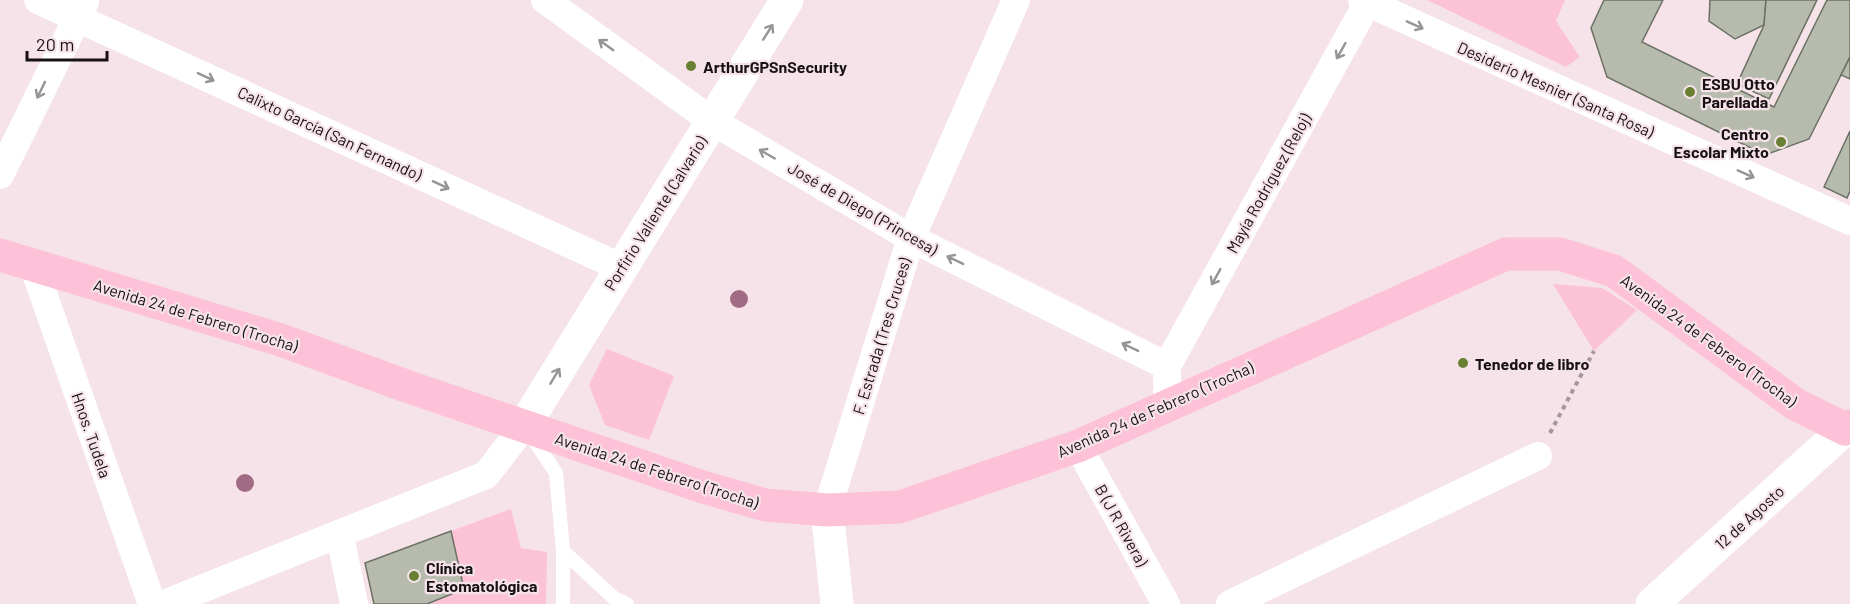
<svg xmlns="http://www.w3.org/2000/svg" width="1850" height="604" font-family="Barlow,sans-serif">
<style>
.green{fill:#fcc3d6}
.building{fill:#b6bbad;stroke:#6c7164;stroke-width:1.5}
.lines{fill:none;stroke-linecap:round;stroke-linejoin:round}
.path{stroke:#a5979c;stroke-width:4;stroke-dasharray:4.5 4.5;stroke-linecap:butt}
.lane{stroke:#fff;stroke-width:14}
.street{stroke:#fff;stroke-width:28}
.secondary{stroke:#fff;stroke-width:33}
.primary{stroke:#fdc2d8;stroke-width:33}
.tree{fill:#a26b85}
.oneway{stroke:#979495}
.poi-dot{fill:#698032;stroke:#f5e3e9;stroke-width:2}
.labels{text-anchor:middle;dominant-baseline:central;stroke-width:4.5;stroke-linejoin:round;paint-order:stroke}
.poi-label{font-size:16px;font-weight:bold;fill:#171113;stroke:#f5e3e9;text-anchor:start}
.street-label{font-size:16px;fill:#171113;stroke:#f5e3e9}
</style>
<rect width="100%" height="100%" fill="#f5e3e9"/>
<!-- green -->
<g class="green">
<polygon points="1427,0 1565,0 1556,21 1580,57 1566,67"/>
<polygon points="1553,284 1602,288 1637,310 1594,351"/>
<polygon points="607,349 674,376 649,440 605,425 589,385"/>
<polygon points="511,509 521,548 547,552 546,604 427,604 464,589 451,531"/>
</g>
<!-- building -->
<g class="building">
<polygon points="1604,0 1663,0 1642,42 1774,107 1827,0 1850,0 1850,57 1809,139 1765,155 1607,77 1591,28"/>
<polygon points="1710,0 1766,0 1764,25 1735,39 1709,21"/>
<polygon points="1766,0 1817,0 1769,99 1737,84 1764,25"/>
<polygon points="1850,57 1850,79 1841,75"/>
<polygon points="1850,131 1850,191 1847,198 1824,187"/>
<polygon points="451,531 464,589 427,604 374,604 365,563"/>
</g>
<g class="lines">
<!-- path -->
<polyline class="path" points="1550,433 1594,351"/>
<!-- lane -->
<g class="lane">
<polyline points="530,434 556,473 563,551 563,604"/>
<polyline points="563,551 614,598 627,604"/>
</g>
<!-- street -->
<g class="street">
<polyline points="38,0 620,267"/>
<polyline points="545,0 712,121 911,238 1167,366 1167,404"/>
<polyline points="1362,0 1850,221"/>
<polyline points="0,175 85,2"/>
<polyline points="33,265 152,604"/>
<polyline points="1167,366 1369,0"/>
<polyline points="1078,446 1166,604"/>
<polyline points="827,510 911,238 1016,0"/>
<polyline points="340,536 354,604"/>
<polyline points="164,604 486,475 524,426"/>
<polyline points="1230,604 1538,456"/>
</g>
<!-- secondary -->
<g class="secondary">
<polyline points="524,426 787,0"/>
<polyline points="827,510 837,604"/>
<polyline points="1652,604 1845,429"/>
</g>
<!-- primary -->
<polyline class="primary" points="0,255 281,340 406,386 703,487 765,505 827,510 900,507 1078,446 1506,254 1560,254 1614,271 1795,404 1845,429 1850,426"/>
</g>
<!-- trees -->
<g class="tree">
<circle cx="739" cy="299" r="9"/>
<circle cx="245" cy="483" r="9"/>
</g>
<!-- one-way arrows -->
<defs><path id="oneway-shaft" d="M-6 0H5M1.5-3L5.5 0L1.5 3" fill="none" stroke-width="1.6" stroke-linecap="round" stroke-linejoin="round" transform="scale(1.5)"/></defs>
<g class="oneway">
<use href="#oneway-shaft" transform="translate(1415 25) rotate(24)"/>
<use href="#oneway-shaft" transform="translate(768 32) rotate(-58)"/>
<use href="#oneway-shaft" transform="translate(606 45) rotate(-144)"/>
<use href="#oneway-shaft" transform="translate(1341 51) rotate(119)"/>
<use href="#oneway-shaft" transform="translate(206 77) rotate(25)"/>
<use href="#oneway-shaft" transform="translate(41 90) rotate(116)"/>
<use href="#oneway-shaft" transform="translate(767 154) rotate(-150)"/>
<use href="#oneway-shaft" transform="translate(1746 174) rotate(24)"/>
<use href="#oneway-shaft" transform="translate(441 185) rotate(25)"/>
<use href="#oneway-shaft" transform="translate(955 260) rotate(-154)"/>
<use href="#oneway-shaft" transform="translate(1216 277) rotate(119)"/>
<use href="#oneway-shaft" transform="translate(1130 347) rotate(-154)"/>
<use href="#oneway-shaft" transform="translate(555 376) rotate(-59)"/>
</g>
<!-- markers -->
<g class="poi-dot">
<circle cx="691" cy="66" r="6"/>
<circle cx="1690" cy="92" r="6"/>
<circle cx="1781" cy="142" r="6"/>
<circle cx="1463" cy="363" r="6"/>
<circle cx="414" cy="576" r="6"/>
</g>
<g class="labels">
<!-- poi labels -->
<g class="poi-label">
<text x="703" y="66">ArthurGPSnSecurity</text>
<text x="1702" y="83">ESBU Otto<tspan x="1702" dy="18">Parellada</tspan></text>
<text x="1769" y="133" text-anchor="end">Centro<tspan x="1769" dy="18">Escolar Mixto</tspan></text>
<text x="1475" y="363">Tenedor de libro</text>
<text x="426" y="567">Clínica<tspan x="426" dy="18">Estomatológica</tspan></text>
</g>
<!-- street labels -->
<g class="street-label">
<text transform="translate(1556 89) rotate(24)">Desiderio Mesnier (Santa Rosa)</text>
<text transform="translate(330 133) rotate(25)">Calixto García (San Fernando)</text>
<text transform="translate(1268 183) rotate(-61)">Mayía Rodríguez (Reloj)</text>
<text transform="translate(863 208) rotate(30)">José de Diego (Princesa)</text>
<text transform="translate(655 213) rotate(-58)">Porfirio Valiente (Calvario)</text>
<text transform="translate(196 315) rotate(17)">Avenida 24 de Febrero (Trocha)</text>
<text transform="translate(881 336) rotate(-73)">F. Estrada (Tres Cruces)</text>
<text transform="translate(1709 340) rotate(36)">Avenida 24 de Febrero (Trocha)</text>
<text transform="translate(1155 409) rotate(-24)">Avenida 24 de Febrero (Trocha)</text>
<text transform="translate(92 435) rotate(71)">Hnos. Tudela</text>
<text transform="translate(657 470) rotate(18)">Avenida 24 de Febrero (Trocha)</text>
<text transform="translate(1749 517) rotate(-42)">12 de Agosto</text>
<text transform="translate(1122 525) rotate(61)">B (J R Rivera)</text>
</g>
</g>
<!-- scale -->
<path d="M27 51v9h80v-9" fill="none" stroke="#171113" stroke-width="3"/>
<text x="36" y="51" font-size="18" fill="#171113" stroke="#f5e3e9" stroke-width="4.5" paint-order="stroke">20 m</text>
</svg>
